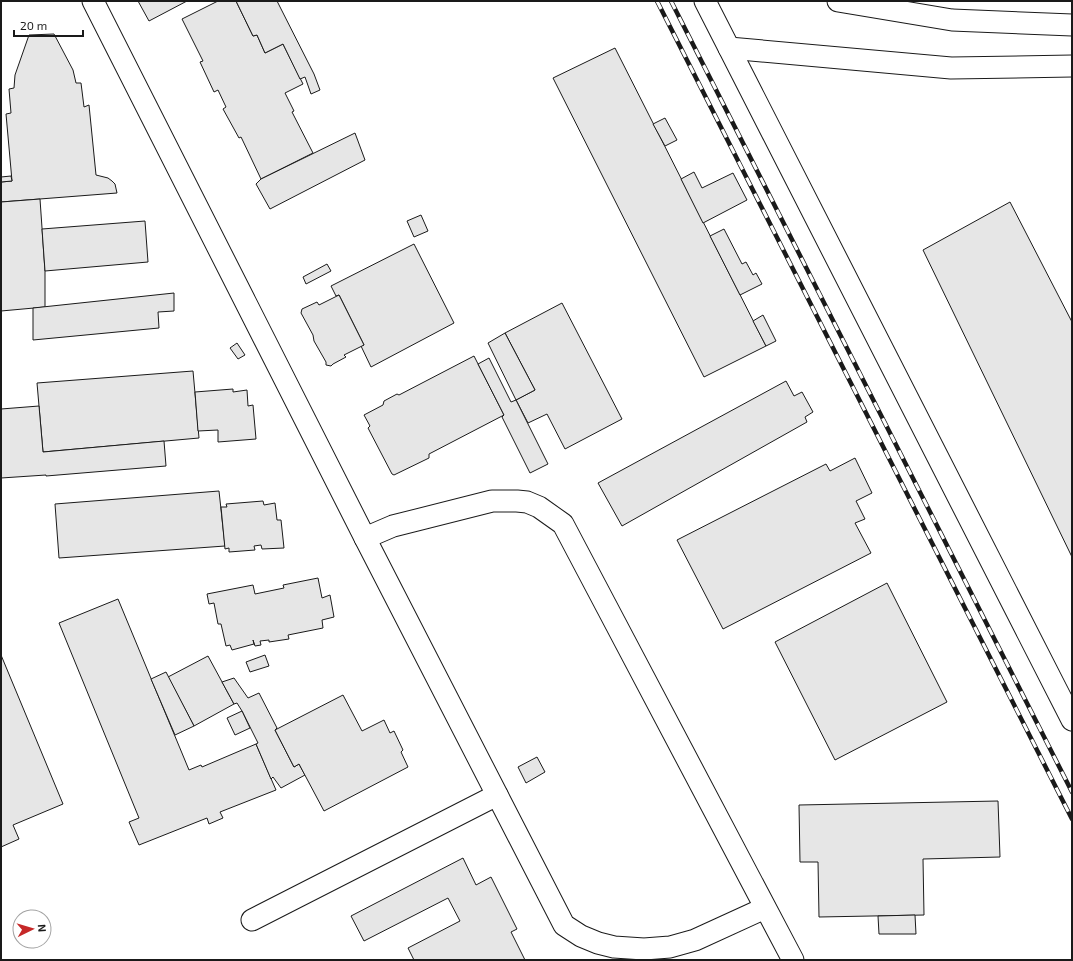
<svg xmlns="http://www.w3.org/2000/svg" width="1073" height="961" font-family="'Exo 2',sans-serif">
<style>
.building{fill:#e6e6e6;stroke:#1a1a1a}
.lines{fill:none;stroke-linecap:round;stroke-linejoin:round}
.street-casing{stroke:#1a1a1a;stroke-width:23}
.street{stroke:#fff;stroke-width:21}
.rail-casing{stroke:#1a1a1a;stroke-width:4.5}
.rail{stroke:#fff;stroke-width:3;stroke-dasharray:9;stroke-linecap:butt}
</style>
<rect width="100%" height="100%" fill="#fff"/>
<!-- building -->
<g class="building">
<polygon points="138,1 187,1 149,21"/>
<polygon points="218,1 236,1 253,36 257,35 265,53 283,44 303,84 285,93 294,111 292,112 313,153 261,179 242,139 241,137 239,138 223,109 226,107 218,90 214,92 200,62 203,61 182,19"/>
<polygon points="236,1 277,1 314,74 320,90 311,94 305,77 300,79 283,44 265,53 257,35 253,36"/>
<polygon points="54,34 73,70 76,83 81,83 84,107 89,105 96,175 108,178 112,181 115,184 117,193 1,202 1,182 12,181 6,114 11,113 9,89 14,88 15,75 29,35"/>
<polygon points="615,48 766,346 704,377 553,78"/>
<polygon points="665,118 677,140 665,146 653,124"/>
<polygon points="355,133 365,160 270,209 256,184 261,179"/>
<polygon points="694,172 702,188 733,173 747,200 703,223 681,179"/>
<polygon points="11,176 12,181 1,182 1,177"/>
<polygon points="40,199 45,271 45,307 1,311 1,202"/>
<polygon points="1010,202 1072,322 1072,557 923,250"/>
<polygon points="421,215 428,231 414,237 407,221"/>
<polygon points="145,221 148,262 45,271 42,229"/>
<polygon points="724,229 742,264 746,262 753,275 756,273 762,284 740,295 710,236"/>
<polygon points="414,244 454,323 371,367 361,346 364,345 339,295 336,296 331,286"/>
<polygon points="327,264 331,271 306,284 303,277"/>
<polygon points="174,293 174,311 158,312 159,328 33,340 33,308"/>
<polygon points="339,295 364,345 344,355 346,357 333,364 331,366 326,365 326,362 314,341 313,335 301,313 302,309 317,302 319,305"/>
<polygon points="562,303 622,419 565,449 547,414 528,423 516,400 535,390 505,333"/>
<polygon points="763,315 776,341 766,346 753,321"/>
<polygon points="505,333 535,390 516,400 488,343"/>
<polygon points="237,343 245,355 238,359 230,348"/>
<polygon points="474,356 504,415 429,454 429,458 394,475 392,474 368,428 370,426 364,415 383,405 384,401 397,394 399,395"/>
<polygon points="489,358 511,402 516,400 548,464 530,473 502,417 504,415 478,364"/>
<polygon points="193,371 199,438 43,452 37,383"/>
<polygon points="786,381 794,396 802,392 813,412 805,417 807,422 622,526 598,483"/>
<polygon points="233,389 233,392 247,390 248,406 253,405 256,439 218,442 218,430 198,431 195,392"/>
<polygon points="39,406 43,452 164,441 166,466 46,476 46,475 1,478 1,409"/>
<polygon points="855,458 872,493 856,501 865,519 855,523 871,553 723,629 677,540 826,464 830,471"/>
<polygon points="219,491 225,546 59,558 55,504"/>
<polygon points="263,501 264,505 275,503 277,520 281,520 284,548 262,549 261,545 254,546 255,550 229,552 229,548 225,549 221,507 227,507 226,504"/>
<polygon points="318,578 322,598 330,595 334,617 322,620 323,628 288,635 289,639 269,642 269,640 260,641 261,645 255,646 253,640 254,644 232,650 230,645 226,646 221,624 218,624 214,603 209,604 207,594 253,585 255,594 284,588 283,585"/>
<polygon points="887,583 947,702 835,760 775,642"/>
<polygon points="118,599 189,770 201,765 202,767 256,744 276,790 220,812 223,818 209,824 207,818 139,845 129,822 139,818 59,623"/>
<polygon points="1,655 63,804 13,825 19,839 1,847"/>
<polygon points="265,655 269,666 250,672 246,662"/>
<polygon points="208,656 234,704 194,726 168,677"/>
<polygon points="166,672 194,726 175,735 151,679"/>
<polygon points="234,678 248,698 259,693 277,728 275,730 294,767 299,764 305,775 281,788 273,777 271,779 256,744 258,743 242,711 237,703 234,704 222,682"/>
<polygon points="343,695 362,731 384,720 390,733 394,731 403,750 401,752 408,767 324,811 299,764 294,767 275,730"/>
<polygon points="242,711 250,728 235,735 227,718"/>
<polygon points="537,757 545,772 526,783 518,767"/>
<polygon points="998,801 1000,857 923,859 924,915 819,917 818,862 800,862 799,805"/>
<polygon points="463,858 476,885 491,877 517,929 511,932 525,960 414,960 408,948 460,921 448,898 364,941 351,916"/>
<polygon points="915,915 916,934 879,934 878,916"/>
</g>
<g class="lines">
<defs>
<g id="street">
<polyline points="93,1 365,538 564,925 581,936 598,943 614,947 644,949 670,947 695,940 765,908"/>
<polyline points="705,1 1072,720"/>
<polyline points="838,1 952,20 1072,25"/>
<polyline points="729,48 951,68 1072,66"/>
<polyline points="365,538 393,526 492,501 517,501 527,502 539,507 563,524 793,960"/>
<polyline points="252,920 497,795"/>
</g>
</defs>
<!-- street casing -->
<use href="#street" class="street-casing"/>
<!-- street -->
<use href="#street" class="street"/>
<defs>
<g id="rail">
<polyline points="657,1 1072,819"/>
<polyline points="671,1 1072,792"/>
</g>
</defs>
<!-- rail casing -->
<use href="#rail" class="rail-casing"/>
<!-- rail -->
<use href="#rail" class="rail"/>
</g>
<!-- border -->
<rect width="1073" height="961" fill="none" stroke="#1a1a1a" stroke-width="4"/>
<!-- north arrow -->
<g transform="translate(32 929) rotate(85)"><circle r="19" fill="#ffffff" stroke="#a3a3a3"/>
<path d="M0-3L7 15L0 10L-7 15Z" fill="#c62828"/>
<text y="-6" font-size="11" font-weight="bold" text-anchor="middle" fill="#1a1a1a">N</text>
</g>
<!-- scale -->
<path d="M14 30v6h69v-6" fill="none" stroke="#1a1a1a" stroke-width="2"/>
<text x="20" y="30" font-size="12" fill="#1a1a1a" stroke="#ffffff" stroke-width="3" paint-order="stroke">20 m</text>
</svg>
